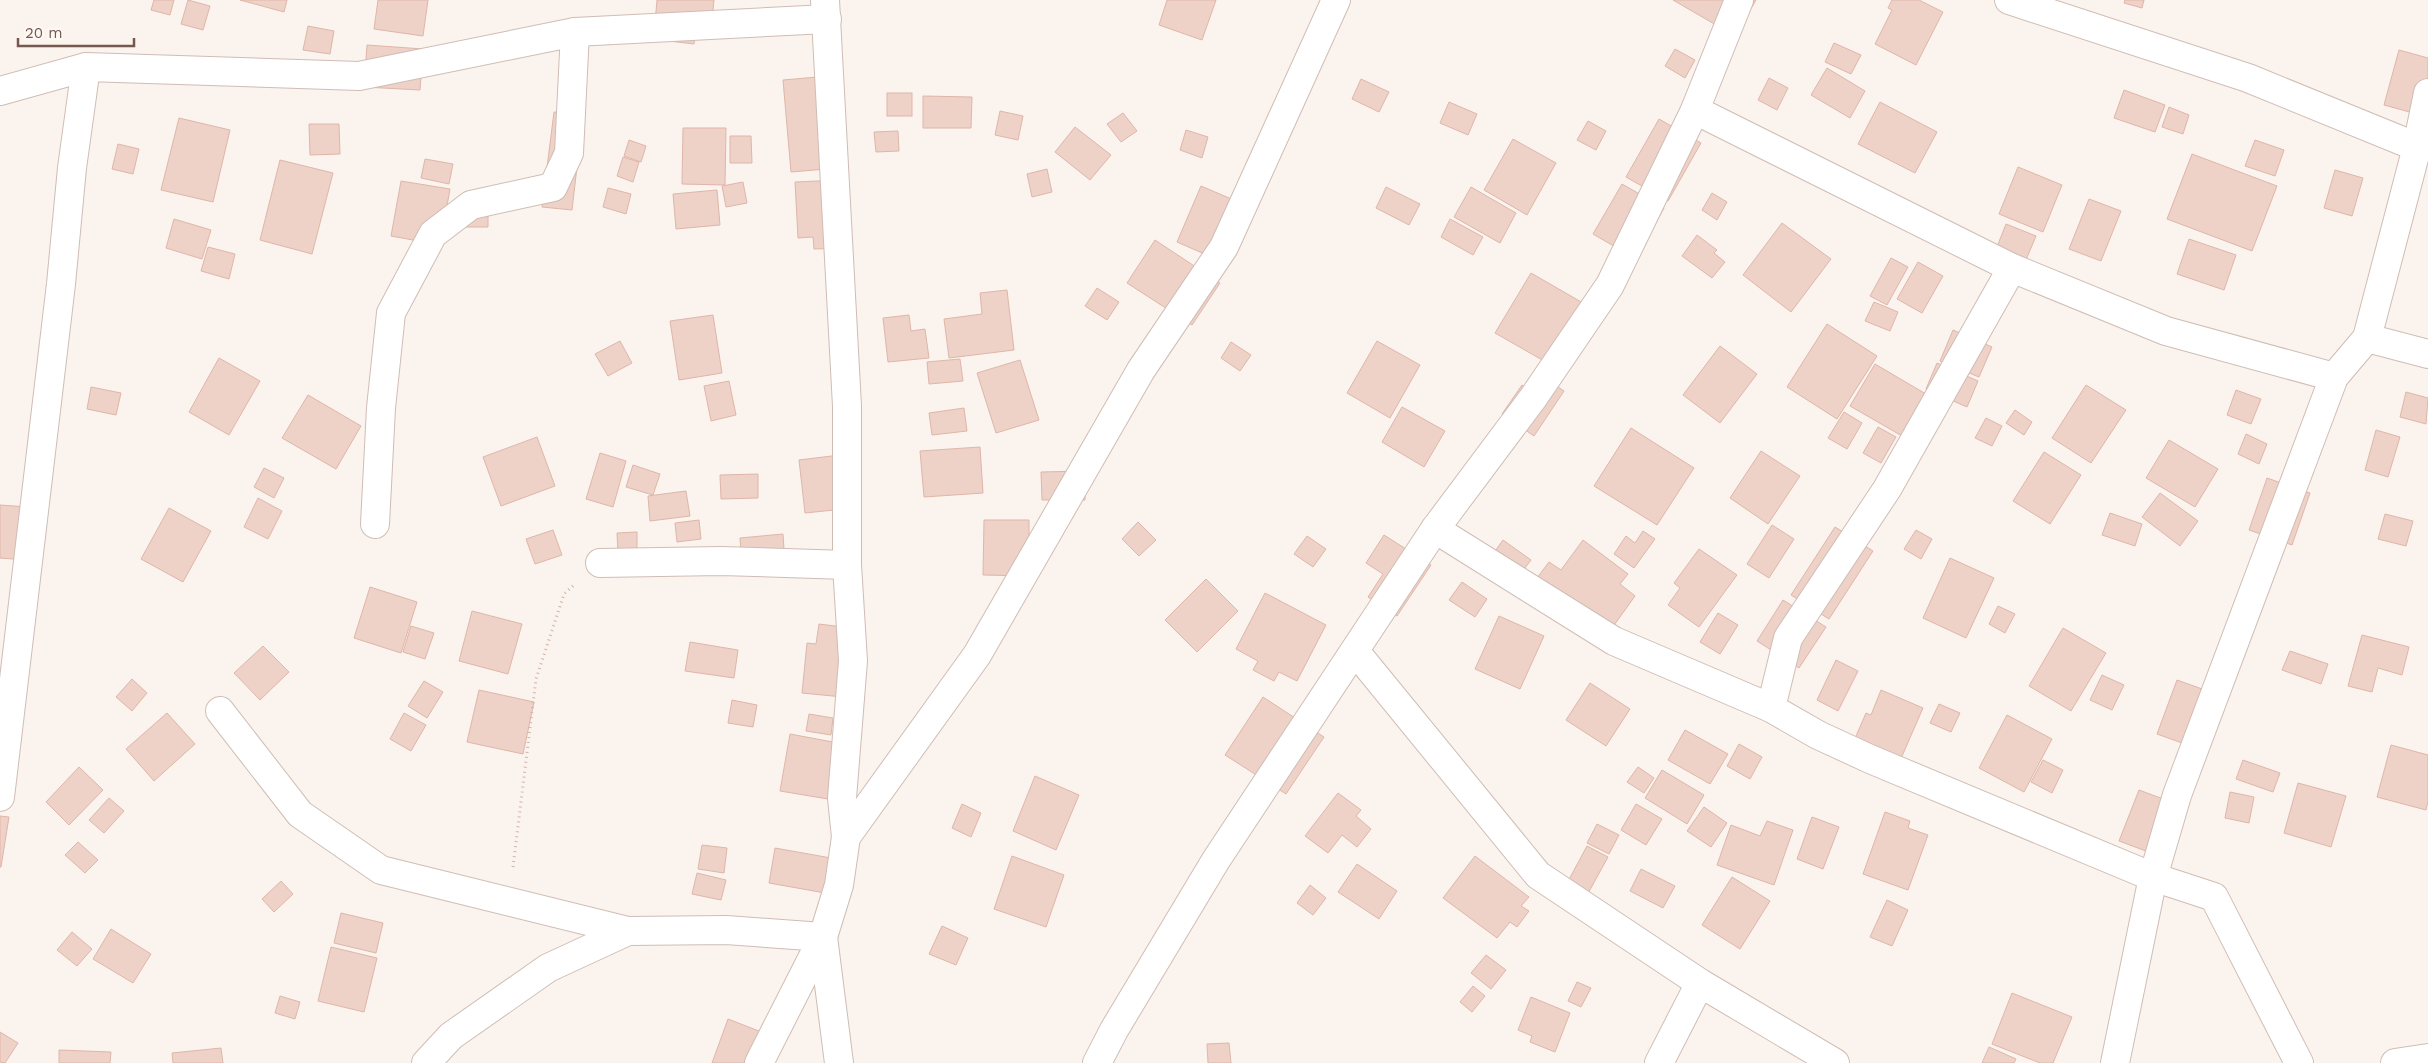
<svg xmlns="http://www.w3.org/2000/svg" width="2428" height="1063" font-family="'Work Sans',sans-serif">
<style>
.building{fill:#eed1c7;stroke:#dfb6a9}
.lines{fill:none;stroke-linecap:round;stroke-linejoin:round}
.street-casing{stroke:#cfbdb5;stroke-width:30}
.path{stroke:#d3b4a9;stroke-width:3;stroke-dasharray:1 4;stroke-linecap:butt}
.street{stroke:#fff;stroke-width:28}
</style>
<rect width="100%" height="100%" fill="#fbf3ed"/>
<!-- building -->
<g class="building">
<polygon points="154,0 174,0 170,15 151,10"/>
<polygon points="188,0 210,6 203,30 181,24"/>
<polygon points="240,0 287,0 284,12"/>
<polygon points="378,0 428,0 423,36 374,29"/>
<polygon points="657,0 714,0 711,29 696,27 694,44 669,41 671,25 655,23"/>
<polygon points="1167,0 1216,0 1202,40 1159,25"/>
<polygon points="1673,0 1756,0 1735,36"/>
<polygon points="1892,0 1919,0 1943,12 1916,65 1875,44 1892,10 1888,8"/>
<polygon points="2125,0 2144,0 2142,8 2124,3"/>
<polygon points="308,26 334,31 330,54 303,50"/>
<polygon points="1834,43 1861,55 1851,74 1825,62"/>
<polygon points="367,45 423,49 420,90 364,87"/>
<polygon points="1675,49 1695,60 1685,78 1665,66"/>
<polygon points="2399,50 2428,58 2428,117 2384,105"/>
<polygon points="1827,68 1865,91 1850,118 1811,95"/>
<polygon points="829,76 838,168 791,172 783,80"/>
<polygon points="1769,78 1788,88 1777,110 1758,100"/>
<polygon points="1361,79 1389,92 1379,112 1352,99"/>
<polygon points="2124,90 2165,105 2155,132 2114,118"/>
<rect x="887" y="93" width="25" height="23"/>
<polygon points="923,96 972,97 971,128 923,128"/>
<polygon points="1449,102 1477,114 1468,135 1440,123"/>
<polygon points="1880,102 1937,132 1915,173 1858,144"/>
<polygon points="2169,107 2189,115 2183,134 2162,127"/>
<polygon points="1000,111 1023,116 1018,140 995,135"/>
<polygon points="554,112 583,115 572,210 542,207"/>
<polygon points="1123,113 1137,131 1121,142 1107,124"/>
<polygon points="179,118 230,130 213,202 161,190"/>
<polygon points="1659,119 1701,143 1668,201 1626,177"/>
<polygon points="1588,121 1606,131 1596,150 1577,140"/>
<polygon points="309,124 339,124 340,154 310,155"/>
<polygon points="1075,127 1111,155 1090,180 1055,152"/>
<polygon points="683,128 726,128 725,185 682,184"/>
<polygon points="1186,130 1208,137 1202,158 1180,150"/>
<polygon points="898,131 899,151 876,152 874,132"/>
<polygon points="730,136 751,136 752,163 730,163"/>
<polygon points="1513,139 1556,163 1527,215 1484,190"/>
<polygon points="629,140 646,146 641,162 624,156"/>
<polygon points="2255,140 2284,150 2275,176 2245,166"/>
<polygon points="118,144 139,149 133,174 112,169"/>
<polygon points="2192,154 2277,186 2252,251 2167,219"/>
<polygon points="623,157 639,162 633,182 617,176"/>
<polygon points="425,159 453,164 449,184 421,178"/>
<polygon points="280,160 333,173 312,254 260,240"/>
<polygon points="2018,167 2062,185 2043,232 1999,214"/>
<polygon points="1047,169 1052,192 1032,197 1027,174"/>
<polygon points="2335,170 2363,178 2352,216 2324,208"/>
<polygon points="841,180 845,248 814,249 813,237 798,238 795,182"/>
<polygon points="401,181 450,189 440,245 391,236"/>
<polygon points="743,182 747,203 726,207 722,186"/>
<polygon points="1622,184 1664,208 1636,259 1593,234"/>
<polygon points="1201,186 1250,207 1225,263 1177,242"/>
<polygon points="1386,187 1420,204 1409,225 1376,208"/>
<polygon points="1471,187 1516,213 1500,243 1454,217"/>
<polygon points="608,188 631,194 626,214 603,207"/>
<polygon points="717,190 720,225 676,229 673,194"/>
<polygon points="1712,193 1727,202 1717,220 1702,210"/>
<polygon points="488,195 488,227 460,227 460,196"/>
<polygon points="2089,199 2121,211 2101,261 2069,249"/>
<polygon points="174,219 211,230 202,259 166,248"/>
<polygon points="1450,219 1483,237 1473,255 1441,237"/>
<polygon points="1782,223 1831,259 1791,312 1743,275"/>
<polygon points="2006,224 2036,236 2020,274 1991,262"/>
<polygon points="1697,235 1717,250 1714,253 1725,262 1712,278 1682,256"/>
<polygon points="2189,239 2236,255 2224,290 2177,274"/>
<polygon points="1155,240 1220,283 1192,325 1127,283"/>
<polygon points="208,247 235,254 229,279 201,271"/>
<polygon points="1891,258 1908,267 1887,305 1870,296"/>
<polygon points="1918,262 1943,276 1922,313 1897,299"/>
<polygon points="1531,273 1602,314 1544,361 1495,333"/>
<polygon points="1097,288 1119,302 1107,320 1085,306"/>
<polygon points="1007,290 1014,350 949,358 944,319 982,314 980,293"/>
<polygon points="1874,302 1898,312 1890,331 1865,321"/>
<polygon points="713,315 722,373 679,380 670,321"/>
<polygon points="909,315 911,331 925,329 929,358 888,362 883,318"/>
<polygon points="1827,324 1877,356 1837,419 1787,387"/>
<polygon points="1953,330 1992,347 1979,377 1940,361"/>
<polygon points="620,341 632,363 608,376 595,354"/>
<polygon points="1377,341 1420,365 1390,418 1347,393"/>
<polygon points="1231,342 1251,355 1240,371 1221,358"/>
<polygon points="1720,346 1757,374 1720,423 1683,395"/>
<polygon points="219,358 260,381 229,435 189,412"/>
<polygon points="960,359 963,381 929,384 927,362"/>
<polygon points="1020,360 1039,420 996,433 977,373"/>
<polygon points="1937,363 1978,381 1967,407 1926,389"/>
<polygon points="1875,364 1926,394 1902,436 1850,406"/>
<polygon points="1540,375 1564,391 1534,436 1502,414 1522,385 1530,391"/>
<polygon points="729,381 736,415 711,421 704,386"/>
<polygon points="2086,385 2126,410 2091,463 2052,438"/>
<polygon points="91,387 121,393 116,415 87,409"/>
<polygon points="2236,390 2261,399 2251,424 2227,415"/>
<polygon points="2406,392 2428,398 2426,424 2400,417"/>
<polygon points="308,395 361,426 336,469 282,438"/>
<polygon points="1402,407 1445,431 1424,467 1382,442"/>
<polygon points="964,408 967,431 932,435 929,413"/>
<polygon points="2015,410 2032,422 2024,435 2006,423"/>
<polygon points="1844,412 1862,423 1847,449 1828,438"/>
<polygon points="1986,418 2002,426 1992,446 1975,438"/>
<polygon points="1878,427 1896,437 1881,463 1863,453"/>
<polygon points="1631,428 1694,468 1657,525 1594,486"/>
<polygon points="2376,430 2400,437 2388,477 2365,470"/>
<polygon points="2246,434 2267,444 2259,464 2238,454"/>
<polygon points="537,437 555,486 501,506 483,457"/>
<polygon points="2169,440 2218,469 2195,507 2146,478"/>
<polygon points="980,447 983,493 924,497 920,451"/>
<polygon points="1761,451 1800,476 1768,524 1730,498"/>
<polygon points="2044,452 2081,475 2050,524 2013,501"/>
<polygon points="600,453 626,461 613,507 586,499"/>
<polygon points="848,454 854,508 805,513 799,460"/>
<polygon points="633,465 660,474 653,495 626,487"/>
<polygon points="264,468 284,478 274,498 254,487"/>
<polygon points="1085,471 1085,500 1042,500 1041,472"/>
<polygon points="758,474 758,498 721,499 720,475"/>
<polygon points="2267,478 2310,493 2292,545 2249,530"/>
<polygon points="686,491 690,516 650,521 648,496"/>
<polygon points="2160,493 2198,521 2180,546 2142,517"/>
<polygon points="258,498 282,511 268,539 244,527"/>
<polygon points="0,505 42,508 38,561 0,558"/>
<polygon points="169,508 211,531 183,582 141,559"/>
<polygon points="2110,513 2142,524 2135,546 2102,535"/>
<polygon points="2385,514 2413,521 2406,546 2378,539"/>
<polygon points="699,520 701,539 677,542 675,523"/>
<polygon points="984,520 1029,520 1029,576 983,575"/>
<polygon points="1138,522 1156,540 1139,556 1122,539"/>
<polygon points="1772,525 1794,539 1769,578 1747,564"/>
<polygon points="1835,527 1873,551 1829,619 1791,595"/>
<polygon points="553,530 562,555 535,564 526,539"/>
<polygon points="1916,530 1932,539 1921,559 1904,549"/>
<polygon points="1643,531 1655,539 1634,568 1614,554 1626,536 1635,543"/>
<polygon points="637,532 637,552 618,553 617,533"/>
<polygon points="783,534 785,565 742,568 740,538"/>
<polygon points="1384,535 1431,565 1397,616 1368,597 1383,574 1366,563"/>
<polygon points="1307,536 1326,549 1313,567 1294,554"/>
<polygon points="1503,540 1531,560 1512,585 1485,565"/>
<polygon points="1583,540 1628,574 1620,584 1635,596 1612,628 1531,586 1549,562 1561,570"/>
<polygon points="1699,549 1737,575 1699,627 1668,605 1680,588 1674,583"/>
<polygon points="1950,558 1994,578 1966,638 1923,618"/>
<polygon points="1206,579 1238,611 1197,652 1165,620"/>
<polygon points="1462,582 1487,599 1475,617 1449,600"/>
<polygon points="370,587 417,602 401,653 354,638"/>
<polygon points="1265,593 1326,625 1297,681 1279,672 1274,681 1253,670 1258,661 1236,649"/>
<polygon points="1783,600 1826,627 1799,668 1757,641"/>
<polygon points="1998,606 2015,614 2005,633 1989,624"/>
<polygon points="472,611 522,624 508,674 459,661"/>
<polygon points="1718,613 1738,625 1720,654 1700,642"/>
<polygon points="1499,616 1544,636 1520,689 1475,669"/>
<polygon points="819,624 859,629 853,698 802,693 807,643 816,644"/>
<polygon points="411,626 434,633 425,659 403,652"/>
<polygon points="2063,628 2106,653 2071,711 2029,686"/>
<polygon points="2362,635 2409,647 2402,675 2378,668 2372,692 2348,686"/>
<polygon points="690,642 738,650 734,678 685,671"/>
<polygon points="263,646 289,672 260,700 234,673"/>
<polygon points="2290,651 2328,664 2321,684 2282,670"/>
<polygon points="1836,660 1858,671 1838,711 1817,700"/>
<polygon points="2102,675 2124,685 2112,710 2090,700"/>
<polygon points="132,679 147,693 132,711 116,697"/>
<polygon points="2177,680 2216,694 2196,748 2157,734"/>
<polygon points="424,681 443,692 427,718 408,706"/>
<polygon points="1590,683 1630,709 1606,746 1566,720"/>
<polygon points="479,690 534,702 523,754 467,742"/>
<polygon points="1881,690 1923,708 1899,763 1853,743 1866,713 1871,715"/>
<polygon points="1263,697 1324,737 1286,794 1225,755"/>
<polygon points="732,700 757,705 753,727 728,723"/>
<polygon points="1939,704 1960,713 1951,732 1930,723"/>
<polygon points="167,713 195,744 154,781 126,749"/>
<polygon points="404,713 426,725 411,751 390,739"/>
<polygon points="809,714 833,718 831,735 806,731"/>
<polygon points="2007,715 2052,739 2024,792 1979,768"/>
<polygon points="1685,730 1728,754 1710,784 1668,760"/>
<polygon points="790,734 838,743 828,799 780,791"/>
<polygon points="1739,744 1762,757 1750,779 1727,766"/>
<polygon points="2391,745 2428,755 2428,801 2426,810 2377,797"/>
<polygon points="2043,760 2063,770 2052,793 2031,782"/>
<polygon points="2243,760 2280,773 2273,792 2236,779"/>
<polygon points="79,767 103,790 69,825 46,802"/>
<polygon points="1638,767 1654,778 1644,793 1627,782"/>
<polygon points="1662,770 1704,795 1687,824 1645,798"/>
<polygon points="1035,776 1079,795 1056,850 1013,831"/>
<polygon points="2298,783 2346,796 2331,847 2284,833"/>
<polygon points="2139,790 2182,806 2162,857 2119,841"/>
<polygon points="2230,792 2254,797 2249,823 2225,818"/>
<polygon points="1338,793 1361,810 1356,816 1371,829 1357,847 1342,835 1328,853 1305,836"/>
<polygon points="109,798 124,811 104,833 89,820"/>
<polygon points="962,804 981,813 971,837 952,828"/>
<polygon points="1636,804 1662,819 1646,845 1621,830"/>
<polygon points="1704,807 1727,823 1711,847 1687,831"/>
<polygon points="1885,812 1910,821 1908,828 1928,835 1908,890 1863,874"/>
<polygon points="0,816 9,817 1,867 0,867"/>
<polygon points="1812,817 1839,827 1823,869 1797,859"/>
<polygon points="1767,821 1793,830 1774,885 1717,865 1731,825 1760,836"/>
<polygon points="1597,824 1619,835 1609,854 1587,843"/>
<polygon points="78,842 98,860 85,873 65,855"/>
<polygon points="702,845 727,848 724,873 698,869"/>
<polygon points="1587,846 1608,857 1586,897 1565,887"/>
<polygon points="775,848 831,858 825,893 769,883"/>
<polygon points="1012,856 1064,875 1046,927 994,909"/>
<polygon points="1475,856 1529,897 1521,906 1529,911 1517,927 1510,922 1497,938 1443,898"/>
<polygon points="1357,864 1397,891 1379,919 1338,892"/>
<polygon points="1641,869 1675,886 1663,908 1630,891"/>
<polygon points="697,873 726,880 721,900 692,894"/>
<polygon points="1732,877 1770,901 1740,949 1702,925"/>
<polygon points="281,881 293,894 274,912 262,899"/>
<polygon points="1310,885 1326,898 1313,915 1297,903"/>
<polygon points="1887,900 1908,910 1892,946 1870,937"/>
<polygon points="341,913 383,923 376,953 334,943"/>
<polygon points="942,926 968,938 956,965 929,954"/>
<polygon points="111,929 151,954 133,983 93,959"/>
<polygon points="72,932 92,949 77,966 57,950"/>
<polygon points="331,947 377,958 364,1012 318,1001"/>
<polygon points="1486,955 1506,970 1491,989 1471,973"/>
<polygon points="1577,982 1591,988 1581,1007 1568,1001"/>
<polygon points="1473,986 1485,996 1472,1012 1460,1002"/>
<polygon points="2012,993 2072,1017 2053,1063 2040,1063 1992,1044"/>
<polygon points="280,996 300,1002 295,1019 275,1013"/>
<polygon points="1531,997 1570,1013 1555,1052 1530,1042 1532,1036 1518,1030"/>
<polygon points="728,1019 782,1040 774,1063 712,1063"/>
<polygon points="0,1032 18,1043 5,1063 0,1062"/>
<polygon points="1229,1043 1231,1063 1208,1063 1207,1044"/>
<polygon points="1989,1047 2016,1059 2014,1063 1982,1063"/>
<polygon points="221,1048 223,1063 173,1063 172,1053"/>
<polygon points="59,1050 111,1052 110,1063 59,1063"/>
</g>
<g class="lines">
<defs>
<g id="street">
<polyline points="2009,0 2248,78 2417,147"/>
<polyline points="0,91 86,67 359,76 575,32 827,19"/>
<polyline points="1695,110 2012,268 2166,331 2334,377"/>
<polyline points="2367,338 2428,354"/>
<polyline points="375,524 381,408 391,313 433,234 471,205 553,187 569,153 575,32"/>
<polyline points="1435,529 1614,641 1771,708 1818,735 1870,759 2153,877 2214,897 2299,1063"/>
<polyline points="600,563 721,561 847,565"/>
<polyline points="1355,651 1538,875 1700,983 1835,1063"/>
<polyline points="1771,708 1788,638 1887,489 2012,268"/>
<polyline points="220,711 300,814 381,870 628,931"/>
<polyline points="0,797 61,284 72,168 86,67"/>
<polyline points="846,837 977,655 1141,370 1224,247 1336,0"/>
<polyline points="823,937 839,1063"/>
<polyline points="426,1063 451,1036 548,968 628,931 726,930 823,937"/>
<polyline points="759,1063 823,937 839,885 846,837 842,798 853,661 847,565 847,406 825,0"/>
<polyline points="1097,1063 1114,1030 1216,860 1435,529 1533,398 1610,285 1695,110 1739,0"/>
<polyline points="1659,1063 1700,983"/>
<polyline points="2115,1063 2153,877 2177,795 2334,377 2367,338 2417,147 2428,93"/>
<polyline points="2395,1063 2428,1058"/>
</g>
</defs>
<!-- street casing -->
<use href="#street" class="street-casing"/>
<!-- path -->
<polyline class="path" points="513,867 536,679 564,594 575,584"/>
<!-- street -->
<use href="#street" class="street"/>
</g>
<!-- scale -->
<path d="M18 38v8h116v-8" fill="none" stroke="#755951" stroke-width="2.5"/>
<text x="25" y="38" font-size="15" fill="#755951" stroke="#fef8f3" stroke-width="4" paint-order="stroke">20 m</text>
</svg>
